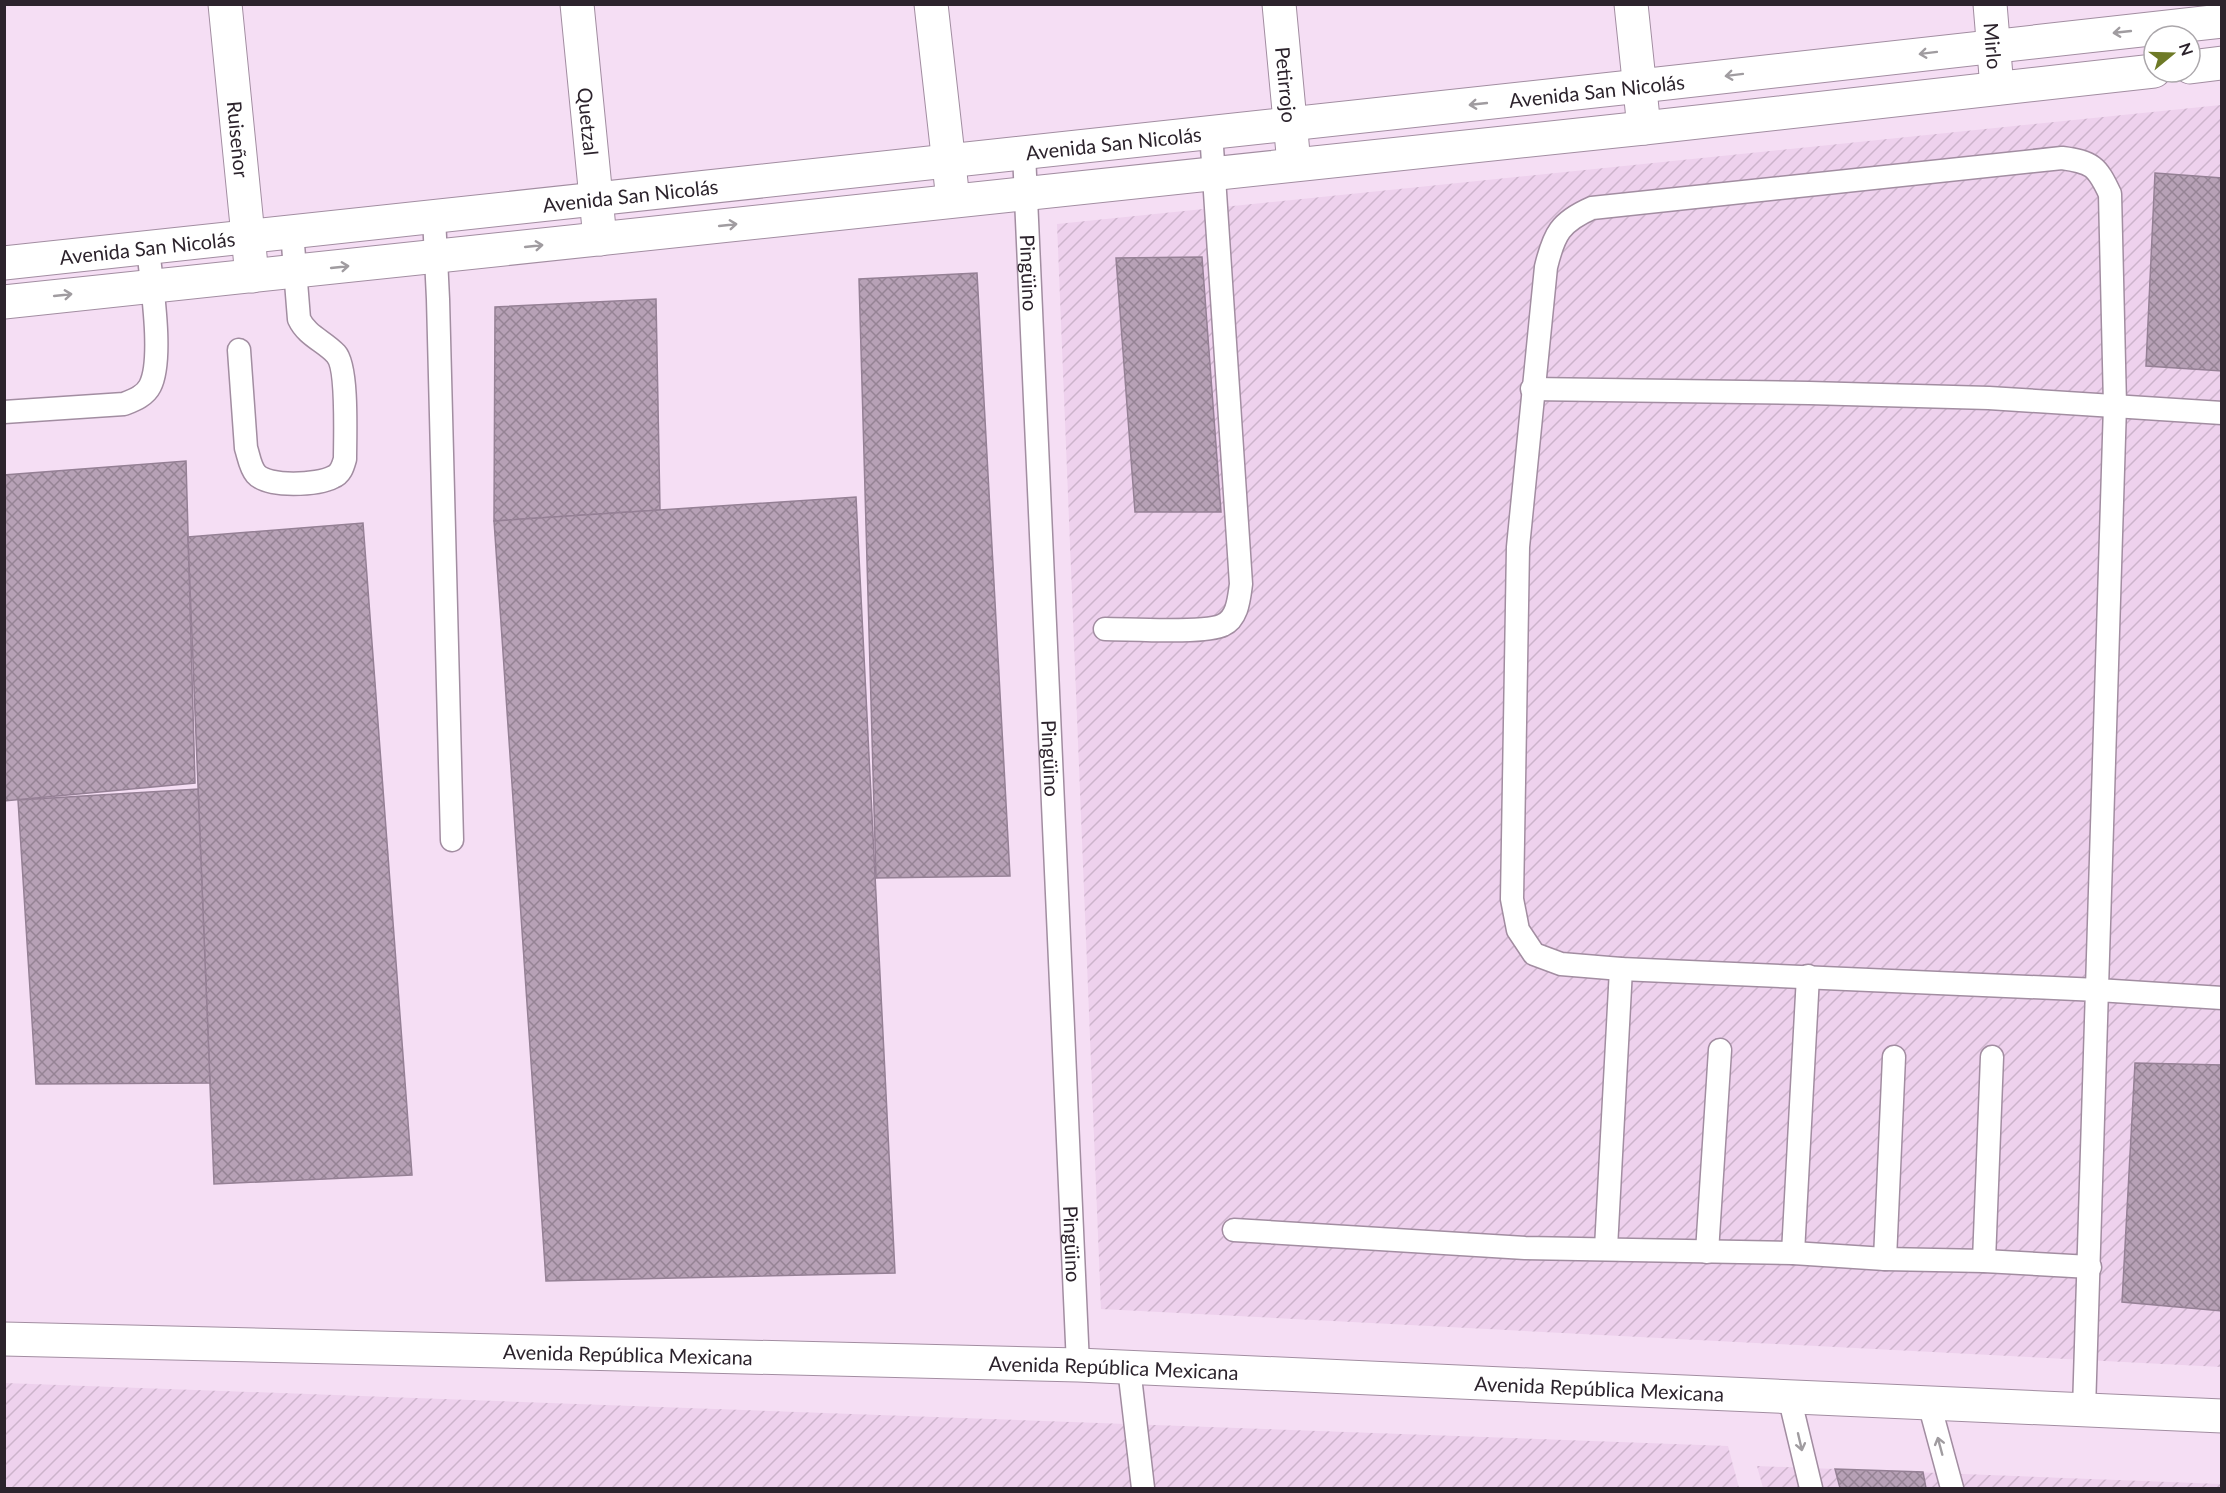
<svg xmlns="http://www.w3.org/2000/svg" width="2226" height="1493" font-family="Lato,sans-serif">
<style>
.industrial{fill:url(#industrial-furrows)}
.building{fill:url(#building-cross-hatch);stroke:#958095;stroke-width:1.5}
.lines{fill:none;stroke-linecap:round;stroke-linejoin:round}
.service-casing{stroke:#a28da1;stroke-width:25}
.minor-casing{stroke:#a28da1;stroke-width:35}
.tertiary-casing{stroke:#a28da1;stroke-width:35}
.service{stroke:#fff;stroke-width:22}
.minor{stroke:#fff;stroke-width:33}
.tertiary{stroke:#fff;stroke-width:33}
.oneway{stroke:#a09ca0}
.labels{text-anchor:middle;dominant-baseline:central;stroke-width:5;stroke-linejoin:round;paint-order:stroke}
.street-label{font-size:20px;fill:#2c232c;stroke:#fff}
</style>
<defs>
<pattern id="industrial-furrows" width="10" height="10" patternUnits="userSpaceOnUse" patternTransform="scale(1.5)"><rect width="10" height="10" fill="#eed1ed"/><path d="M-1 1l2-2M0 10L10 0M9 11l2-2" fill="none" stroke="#ccb3cb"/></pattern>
<pattern id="building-cross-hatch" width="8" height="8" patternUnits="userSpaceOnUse" patternTransform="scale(1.5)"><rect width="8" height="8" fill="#b7a1b6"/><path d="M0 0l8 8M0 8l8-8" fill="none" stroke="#958394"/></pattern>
</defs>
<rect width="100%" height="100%" fill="#f5def4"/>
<!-- industrial -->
<g class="industrial">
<polygon points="2221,105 2221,1367 1101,1309 1057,224"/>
<polygon points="5,1383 1728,1446 1739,1488 5,1488"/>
<polygon points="1757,1466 2221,1484 2222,1488 1763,1488"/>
</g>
<!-- building -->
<g class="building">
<polygon points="2155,173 2222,178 2222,371 2146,366"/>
<polygon points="1202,257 1221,512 1135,512 1116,258"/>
<polygon points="977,273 1010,876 876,878 859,279"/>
<polygon points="656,299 660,510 494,521 495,307"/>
<polygon points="186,461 195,783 4,801 4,475"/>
<polygon points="856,497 895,1273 546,1281 494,521"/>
<polygon points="363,523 412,1175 214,1184 188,537"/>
<polygon points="198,789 210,1083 36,1084 18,800"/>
<polygon points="2135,1063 2222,1065 2222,1311 2122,1302"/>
<polygon points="1835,1469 1923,1472 1926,1488 1840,1488"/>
</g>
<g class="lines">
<defs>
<g id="service">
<path id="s1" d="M 1024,153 L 1078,1365"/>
<polyline points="434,217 438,299 452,840"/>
<path d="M 239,350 L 246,448 C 249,457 250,467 256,474 C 268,488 318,485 333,477 C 341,474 343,466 345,459 C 345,438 348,367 336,354 C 324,341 307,336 299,319 L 292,232"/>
<polyline points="1532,389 1809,393 1989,398 2222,413"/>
<path d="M 4,412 L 124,404 C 134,400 145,396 150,386 C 164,359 151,280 148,248"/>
<path d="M 1105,629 C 1129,629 1205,634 1223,625 C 1238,618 1239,598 1241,584 L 1211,132"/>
<polyline points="1234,1230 1525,1248 1793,1253 1885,1259 1984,1261 2090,1267"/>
<polyline points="1606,1248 1621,969"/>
<polyline points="1707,1252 1720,1050"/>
<polyline points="1793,1253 1808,976"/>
<polyline points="1885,1259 1894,1057"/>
<polyline points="1984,1261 1992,1057"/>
<polyline points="1129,1368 1143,1488"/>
<polyline points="1789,1396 1811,1488"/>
<polyline points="1929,1403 1952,1488"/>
<path d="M 2084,1410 L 2115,405 L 2110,194 C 2097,166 2092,162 2062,158 L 1592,208 C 1560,222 1554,234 1546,267 L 1518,547 L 1512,899 L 1518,930 L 1534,954 L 1561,964 L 1621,969 L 2098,990 L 2222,998"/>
</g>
<g id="minor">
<path id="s2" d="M 225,4 L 252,276"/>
<path id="s3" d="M 577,4 L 600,239"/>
<polyline points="931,4 953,200"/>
<path id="s4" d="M 1279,4 L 1294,164"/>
<polyline points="1631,4 1644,128"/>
<path id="s5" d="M 1990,4 L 1997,88"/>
</g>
<g id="tertiary">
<polyline points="2190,67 2222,63"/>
<path id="s6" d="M 4,263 L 1640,86 L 2222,21"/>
<polyline points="4,302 1644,128 2154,71"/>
<path id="s7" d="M 4,1339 L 1078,1365 L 2222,1416"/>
</g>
</defs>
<!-- service casing -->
<use href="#service" class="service-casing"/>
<!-- minor casing -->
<use href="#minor" class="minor-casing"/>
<!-- tertiary casing -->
<use href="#tertiary" class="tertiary-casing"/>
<!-- service -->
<use href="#service" class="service"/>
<!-- minor -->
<use href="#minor" class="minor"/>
<!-- tertiary -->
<use href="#tertiary" class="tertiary"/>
</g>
<!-- one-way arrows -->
<defs><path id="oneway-shaft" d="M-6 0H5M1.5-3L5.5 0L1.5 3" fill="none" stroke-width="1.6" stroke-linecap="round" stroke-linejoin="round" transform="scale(1.5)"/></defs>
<g class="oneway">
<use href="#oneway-shaft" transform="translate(2122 32) rotate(174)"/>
<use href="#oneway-shaft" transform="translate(1928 53) rotate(173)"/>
<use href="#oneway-shaft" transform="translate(1734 75) rotate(173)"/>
<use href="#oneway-shaft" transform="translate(1478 104) rotate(174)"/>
<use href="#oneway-shaft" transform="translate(728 225) rotate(-6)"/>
<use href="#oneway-shaft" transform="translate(534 246) rotate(-6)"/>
<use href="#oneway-shaft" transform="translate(340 267) rotate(-6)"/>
<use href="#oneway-shaft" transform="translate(63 295) rotate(-6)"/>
<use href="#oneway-shaft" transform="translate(1800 1442) rotate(77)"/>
<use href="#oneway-shaft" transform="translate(1940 1446) rotate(-105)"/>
</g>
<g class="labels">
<!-- street labels -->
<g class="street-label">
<text stroke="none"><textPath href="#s5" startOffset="42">Mirlo</textPath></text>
<text stroke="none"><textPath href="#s4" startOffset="81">Petirrojo</textPath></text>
<text stroke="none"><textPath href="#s6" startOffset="1602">Avenida San Nicolás</textPath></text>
<text stroke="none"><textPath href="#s3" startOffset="118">Quetzal</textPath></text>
<text stroke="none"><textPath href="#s2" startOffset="136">Ruiseñor</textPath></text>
<text stroke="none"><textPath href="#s6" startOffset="1116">Avenida San Nicolás</textPath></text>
<text stroke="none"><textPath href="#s6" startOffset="630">Avenida San Nicolás</textPath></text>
<text stroke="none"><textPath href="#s6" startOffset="144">Avenida San Nicolás</textPath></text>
<text stroke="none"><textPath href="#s1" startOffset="120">Pingüino</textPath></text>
<text stroke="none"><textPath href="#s1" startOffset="606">Pingüino</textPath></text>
<text stroke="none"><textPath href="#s1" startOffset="1092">Pingüino</textPath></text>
<text stroke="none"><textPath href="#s7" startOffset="624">Avenida República Mexicana</textPath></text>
<text stroke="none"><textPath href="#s7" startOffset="1110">Avenida República Mexicana</textPath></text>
<text stroke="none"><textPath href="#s7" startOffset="1596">Avenida República Mexicana</textPath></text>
</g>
</g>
<!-- border -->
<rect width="2226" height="1493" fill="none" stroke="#2c232c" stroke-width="12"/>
<!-- north arrow -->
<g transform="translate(2172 54) rotate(71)"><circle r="28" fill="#ffffff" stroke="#aba7ab" stroke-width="1.5"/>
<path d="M0-4.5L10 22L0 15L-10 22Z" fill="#6e7a27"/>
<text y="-9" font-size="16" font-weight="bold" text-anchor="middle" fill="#2c232c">N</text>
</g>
</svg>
